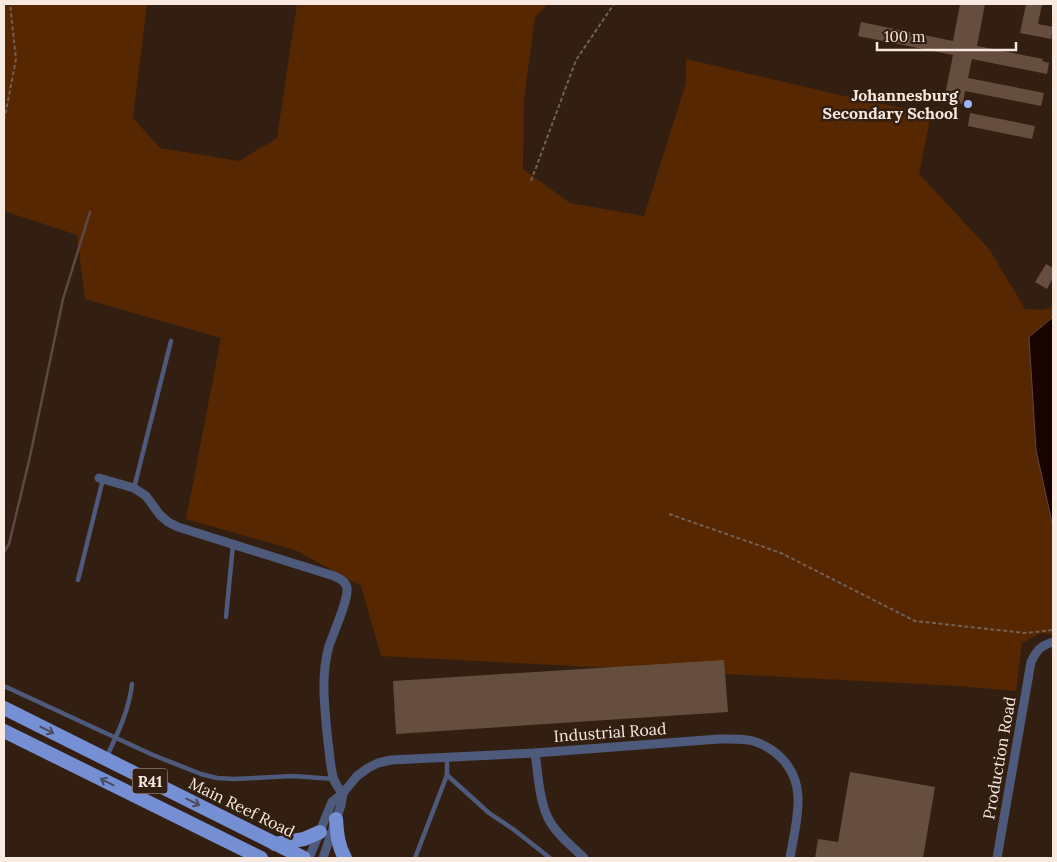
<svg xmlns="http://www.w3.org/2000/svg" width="1057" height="862" font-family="Lora,serif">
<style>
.green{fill:#562700}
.water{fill:#190300;stroke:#5c4844}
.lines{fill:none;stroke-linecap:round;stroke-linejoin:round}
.stream{stroke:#5c4844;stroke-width:2.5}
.building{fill:#664e3f}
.path{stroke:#726054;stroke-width:2;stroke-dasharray:4 2.5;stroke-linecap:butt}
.service{stroke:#4d5a7c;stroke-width:4.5}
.minor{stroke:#4d5a7c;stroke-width:9}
.primary{stroke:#758fd4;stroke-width:14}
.oneway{stroke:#4d4c5f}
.poi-dot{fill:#99b5fd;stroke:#331f11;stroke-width:2}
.labels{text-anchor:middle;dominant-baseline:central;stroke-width:5;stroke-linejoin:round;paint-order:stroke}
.shield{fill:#331f11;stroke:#bdada3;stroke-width:1}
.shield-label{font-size:15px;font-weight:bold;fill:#f8eae1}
.poi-label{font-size:16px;font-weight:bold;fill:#f8eae1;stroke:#331f11;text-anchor:end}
.street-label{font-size:16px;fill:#f8eae1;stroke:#331f11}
</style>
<rect width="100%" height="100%" fill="#331f11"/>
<!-- green -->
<polygon class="green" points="4,4 147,4 133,118 160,148 239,161 277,138 297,4 548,4 535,17 524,99 523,169 570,203 644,216 686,83 686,59 835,94 931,114 919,174 989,249 1025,309 1044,310 1053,306 1053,635 1041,633 1022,643 1016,691 957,686 381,656 361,586 295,550 186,519 221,338 85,299 77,235 4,211"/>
<!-- water -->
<polygon class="water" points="1053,317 1053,527 1036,450 1029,337"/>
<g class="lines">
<!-- stream -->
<polyline class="stream" points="4,552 9,544 29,461 63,299 90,212"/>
</g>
<!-- building -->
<g class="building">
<polygon points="960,4 985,4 977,46 1043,59 1042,61 1049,63 1047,74 972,59 968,78 1044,93 1041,106 965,91 963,104 944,100 953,55 858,36 861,22 953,41"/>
<polygon points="1026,4 1042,4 1038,24 1053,27 1051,39 1020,33"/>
<polygon points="970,113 1035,126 1032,139 968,126"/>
<polygon points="1046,264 1053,268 1053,278 1047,289 1035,282"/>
<polygon points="724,660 728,712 396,734 393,681"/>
<polygon points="850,772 935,787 923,858 815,858 818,839 838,842"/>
</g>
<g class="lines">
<!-- path -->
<g class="path">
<polyline points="4,120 6,111 16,59 10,4"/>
<polyline points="531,181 576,60 614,4"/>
<polyline points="669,514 781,553 915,621 1025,633 1053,630"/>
</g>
<!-- service -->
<g class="service">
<polyline points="134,488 171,341"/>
<polyline points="78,580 103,479"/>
<polyline points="226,617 233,545"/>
<polyline points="4,686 153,755 201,774 217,778 234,779 293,776 334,779"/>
<path d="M 107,756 C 118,733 129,710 132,684"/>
<polyline points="447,775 489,813 513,829 550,858"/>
<polyline points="415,858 447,775 447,757"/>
</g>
<!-- minor -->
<g class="minor">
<path d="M 99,478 L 134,488 L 146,496 L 160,515 L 168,522 L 178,527 L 334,576 C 339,578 346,581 347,588 C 349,598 333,634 329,646 C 320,678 325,710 328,742 C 330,754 330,768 334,780 C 336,785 339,789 343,793 L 341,805 L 323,858"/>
<path d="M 535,753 C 538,773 539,799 548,818 C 556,834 572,846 584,858"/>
<path d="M 309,858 L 332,802 L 343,793 L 357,776 L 368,768 L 378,763 L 391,760 L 535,753 L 719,739 C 730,739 742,738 753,741 C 779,749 797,770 798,797 C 799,817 793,839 790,858"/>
<path d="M 997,858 L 1031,662 C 1037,650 1040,646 1053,642"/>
</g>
<!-- primary -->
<g class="primary">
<polyline points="4,708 304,858"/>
<polyline points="4,731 261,858"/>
<path d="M 336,819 C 337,833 338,846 345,858"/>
<polyline points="275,844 304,839 320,832"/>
</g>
</g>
<!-- one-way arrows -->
<defs><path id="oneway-shaft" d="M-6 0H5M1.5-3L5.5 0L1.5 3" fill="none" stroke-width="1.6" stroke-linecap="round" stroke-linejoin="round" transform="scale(1.25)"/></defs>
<g class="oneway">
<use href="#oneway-shaft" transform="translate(47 730) rotate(27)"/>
<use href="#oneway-shaft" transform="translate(107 782) rotate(-153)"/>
<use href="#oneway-shaft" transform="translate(193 802) rotate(27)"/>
</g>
<!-- markers -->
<circle class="poi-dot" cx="968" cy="104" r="5"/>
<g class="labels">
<!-- shield labels -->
<rect class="shield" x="132.5" y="768.5" width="35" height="25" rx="4"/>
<g class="shield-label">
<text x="150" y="781">R41</text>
</g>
<!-- poi labels -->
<g class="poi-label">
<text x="958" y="95">Johannesburg<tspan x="958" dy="18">Secondary School</tspan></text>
</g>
<!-- street labels -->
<g class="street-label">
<text transform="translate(610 732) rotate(-4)">Industrial Road</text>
<text transform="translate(999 758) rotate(-80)">Production Road</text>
<text transform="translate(242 807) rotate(26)">Main Reef Road</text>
</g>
</g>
<!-- border -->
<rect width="1057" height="862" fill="none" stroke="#f8eae1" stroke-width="10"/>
<!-- scale -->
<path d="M877 42v8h139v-8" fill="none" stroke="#f8eae1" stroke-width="2.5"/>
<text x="884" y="42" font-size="15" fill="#f8eae1" stroke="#331f11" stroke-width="4" paint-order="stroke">100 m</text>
</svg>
